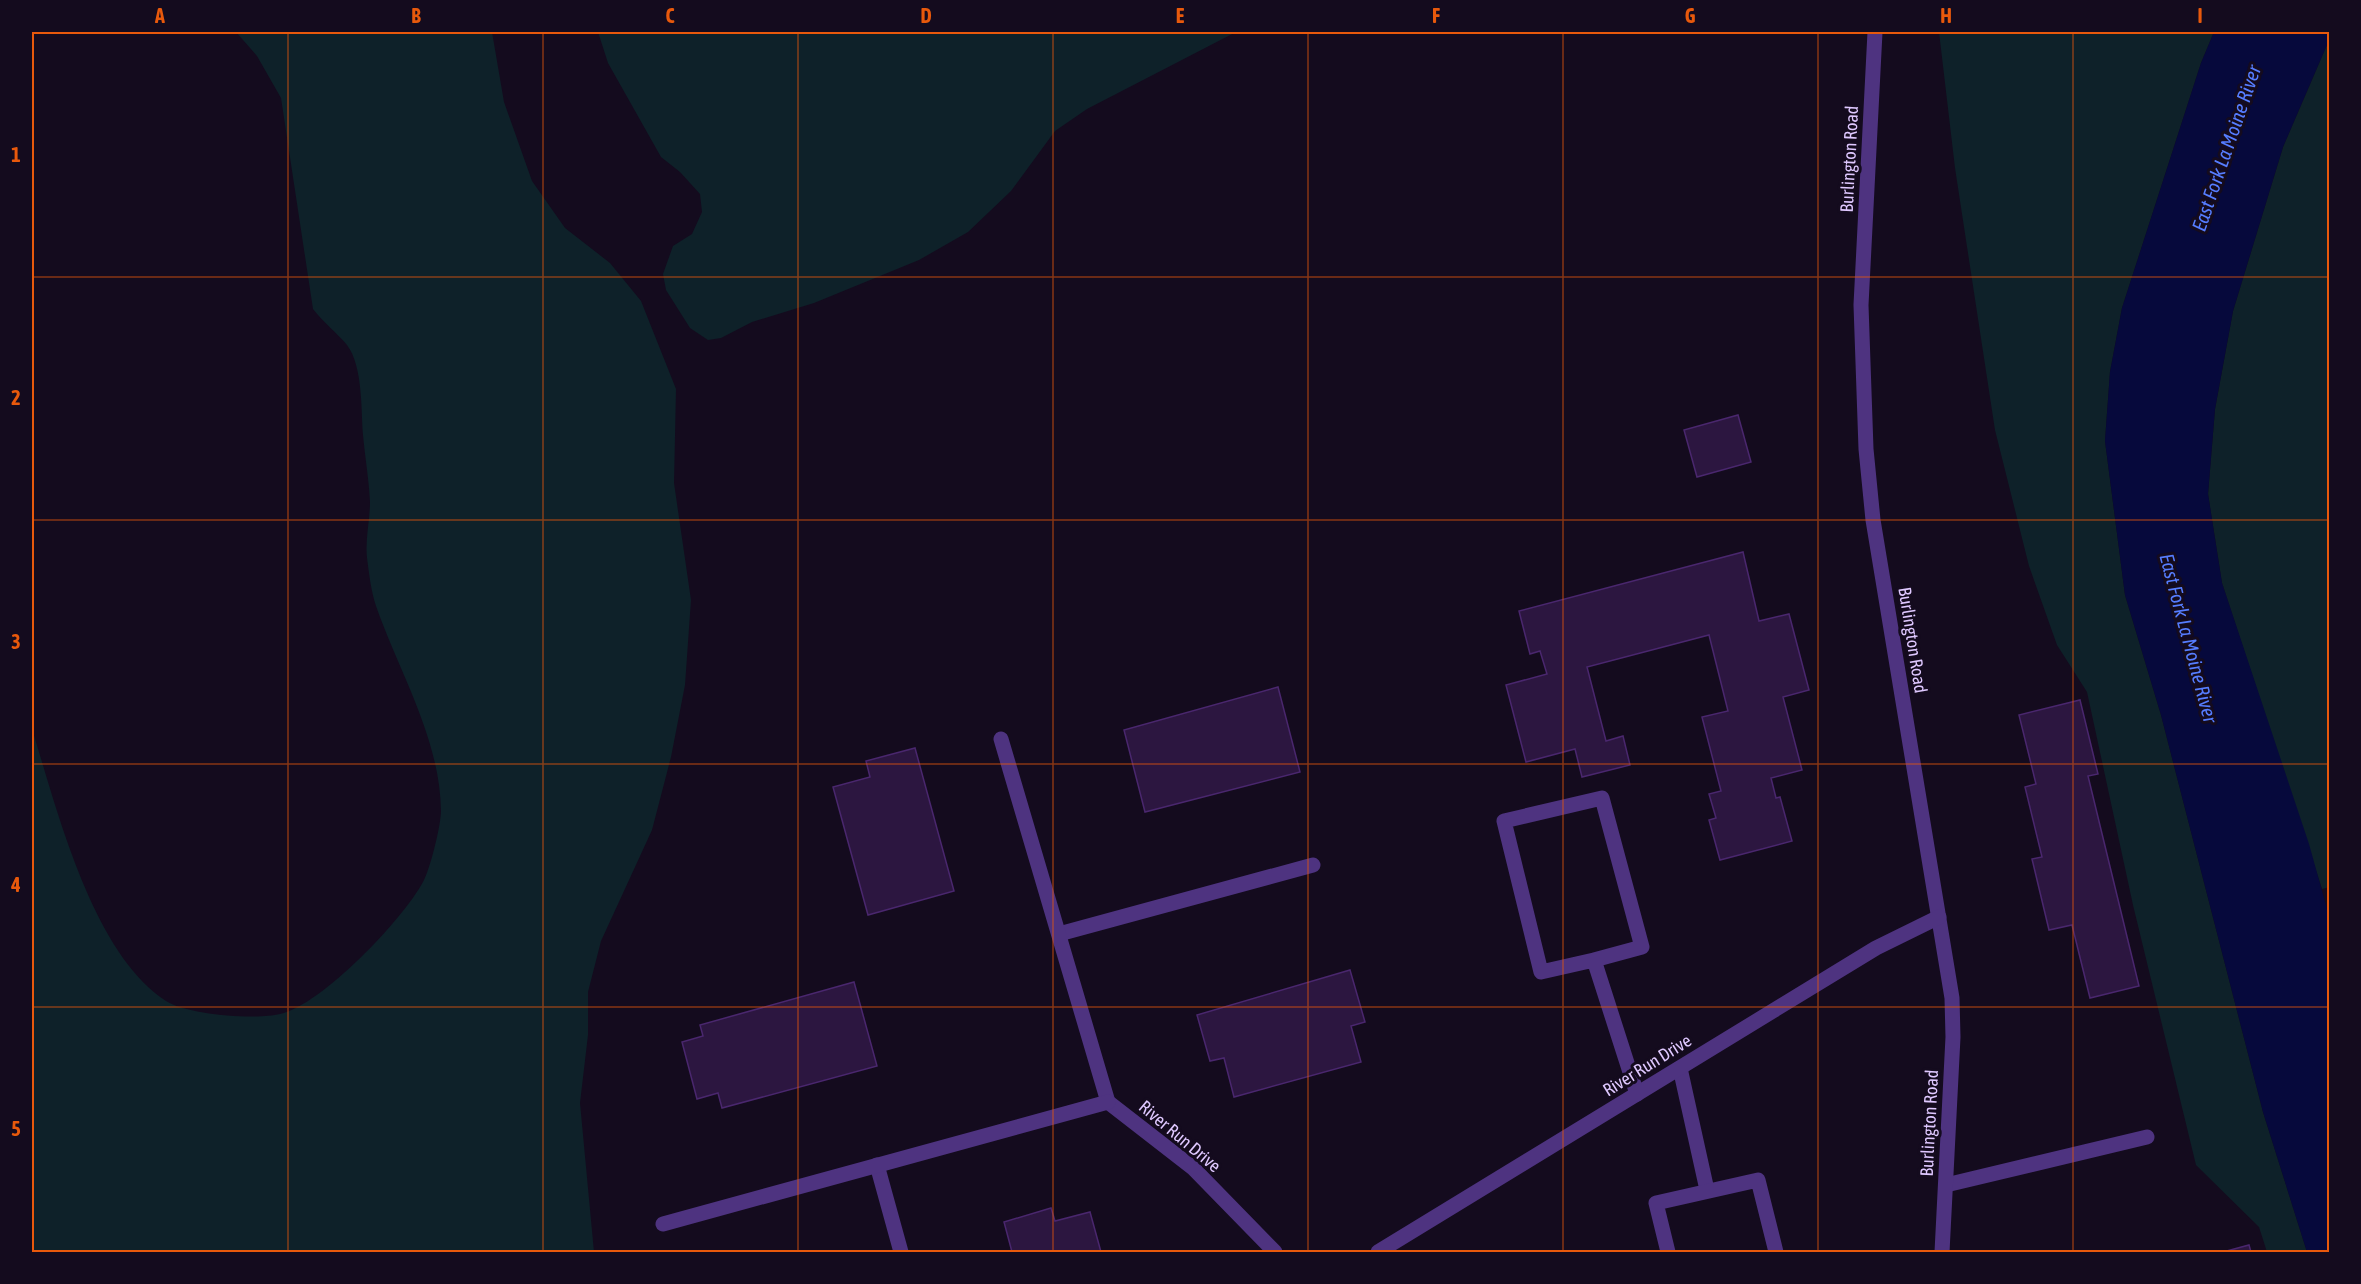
<svg xmlns="http://www.w3.org/2000/svg" width="2361" height="1284" font-family="'Asap Condensed',sans-serif">
<style>
.green{fill:#0e2129}
.water{fill:#06093c}
.building{fill:#2c1640;stroke:#4a276e;stroke-width:1.5}
.lines{fill:none;stroke-linecap:round;stroke-linejoin:round}
.lane{stroke:#4e3380;stroke-width:15}
.street{stroke:#4e3380;stroke-width:15}
.grid{fill:none;stroke:#e8590c;stroke-width:1.5;stroke-opacity:0.55}
.labels{text-anchor:middle;dominant-baseline:central;stroke-width:6;stroke-linejoin:round;paint-order:stroke}
.street-label{font-size:18px;fill:#dfc8ff;stroke:#140b1e}
.water-label{font-size:20px;font-style:italic;fill:#567dff;stroke:#140b1e}
.neatline{fill:none;stroke:#e8590c;stroke-width:2}
.grid-label{font-size:20px;text-anchor:middle;font-weight:bold;fill:#e8590c}
</style>
<rect width="100%" height="100%" fill="#140b1e"/>
<!-- green -->
<g class="green">
<path d="M 236,32 L 492,32 L 504,102 L 532,181 L 565,228 L 610,263 L 641,301 L 676,389 L 674,483 L 691,600 L 685,685 L 671,757 L 652,830 L 601,941 L 588,992 L 588,1035 L 580,1103 L 594,1252 L 32,1252 L 32,729 C 57,809 92,953 166,1001 C 188,1015 255,1020 280,1014 C 322,1005 403,919 423,882 C 430,870 441,825 441,811 C 440,738 399,672 376,606 C 371,591 369,573 367,558 C 365,539 370,520 370,502 C 369,480 365,457 363,435 C 361,410 363,366 347,345 C 337,333 323,322 313,309 L 281,98 L 257,56 Z"/>
<polygon points="598,32 1236,32 1087,109 1055,131 1011,191 968,232 919,260 814,303 752,322 721,338 708,340 690,328 666,290 663,274 673,246 692,234 702,212 700,194 680,172 661,157 608,63"/>
<polygon points="1939,32 2214,32 2201,63 2122,308 2110,372 2105,441 2125,595 2161,715 2263,1112 2307,1252 2267,1252 2259,1227 2196,1165 2133,905 2087,692 2057,645 2029,566 1995,430 1955,168"/>
<polygon points="2329,40 2330,887 2322,889 2222,583 2208,494 2215,409 2233,311 2283,147"/>
</g>
<!-- water -->
<polygon class="water" points="2214,32 2329,32 2329,40 2283,147 2233,311 2215,409 2208,494 2222,583 2309,844 2329,916 2329,1252 2307,1252 2263,1112 2161,715 2125,595 2105,441 2110,372 2122,308 2201,63"/>
<!-- building -->
<g class="building">
<polygon points="1738,415 1751,462 1697,477 1684,430"/>
<polygon points="1743,552 1759,621 1789,614 1809,690 1783,697 1802,770 1771,778 1776,798 1780,797 1792,841 1720,860 1709,820 1716,818 1709,794 1721,791 1702,717 1728,711 1709,635 1587,667 1606,741 1623,736 1630,765 1582,777 1575,749 1526,762 1506,685 1547,674 1540,651 1530,654 1519,611"/>
<polygon points="1278,687 1300,772 1145,812 1124,730"/>
<polygon points="2080,700 2098,774 2088,776 2139,986 2090,998 2072,925 2049,930 2032,859 2042,857 2025,787 2036,784 2019,715"/>
<polygon points="915,748 954,891 868,915 833,787 870,777 866,761"/>
<polygon points="1350,970 1365,1022 1351,1026 1361,1062 1234,1097 1224,1058 1210,1061 1197,1015"/>
<polygon points="854,982 877,1066 722,1108 718,1093 697,1099 682,1042 703,1036 700,1025"/>
<polygon points="1051,1208 1055,1221 1090,1212 1101,1252 1012,1252 1004,1222"/>
<polygon points="2249,1245 2251,1252 2223,1252"/>
</g>
<g class="lines">
<!-- lane -->
<g class="lane">
<polyline points="1059,934 1313,865"/>
<polyline points="1594,960 1541,972 1504,821 1602,798 1642,947 1594,960 1637,1094"/>
<polyline points="1680,1068 1707,1190"/>
<polyline points="877,1165 901,1252"/>
<polyline points="1946,1185 2147,1137"/>
<polyline points="1668,1252 1656,1203 1758,1180 1776,1252"/>
</g>
<!-- street -->
<g class="street">
<polyline points="1875,32 1861,305 1866,449 1873,520 1952,998 1953,1037 1942,1252"/>
<polyline points="1001,739 1108,1102"/>
<polyline points="1108,1102 1193,1168 1275,1252"/>
<polyline points="663,1224 1108,1102"/>
<polyline points="1378,1252 1876,948 1939,917"/>
</g>
</g>
<!-- grid -->
<path class="grid" d="M 288,32 L 288,1252M 543,32 L 543,1252M 798,32 L 798,1252M 1053,32 L 1053,1252M 1308,32 L 1308,1252M 1563,32 L 1563,1252M 1818,32 L 1818,1252M 2073,32 L 2073,1252M 32,277 L 2330,277M 32,520 L 2330,520M 32,764 L 2330,764M 32,1007 L 2330,1007"/>
<g class="labels">
<!-- street labels -->
<g class="street-label">
<text transform="translate(1849 159) rotate(-87)">Burlington Road</text>
<text transform="translate(1913 640) rotate(81)">Burlington Road</text>
<text transform="translate(1647 1065) rotate(-32)">River Run Drive</text>
<text transform="translate(1929 1123) rotate(-87)">Burlington Road</text>
<text transform="translate(1180 1136) rotate(40)">River Run Drive</text>
</g>
<!-- water labels -->
<g class="water-label">
<text transform="translate(2226 148) rotate(-71)">East Fork La Moine River</text>
<text transform="translate(2189 638) rotate(75)">East Fork La Moine River</text>
</g>
</g>
<!-- border -->
<rect width="2361" height="1284" fill="none" stroke="#140b1e" stroke-width="66"/>
<rect x="33" y="33" width="2295" height="1218" class="neatline"/>
<g class="grid-label">
<text x="160" y="23">A</text>
<text x="416" y="23">B</text>
<text x="670" y="23">C</text>
<text x="926" y="23">D</text>
<text x="1180" y="23">E</text>
<text x="1436" y="23">F</text>
<text x="1690" y="23">G</text>
<text x="1946" y="23">H</text>
<text x="2200" y="23">I</text>
<text x="16" y="162">1</text>
<text x="16" y="405">2</text>
<text x="16" y="649">3</text>
<text x="16" y="892">4</text>
<text x="16" y="1136">5</text>
</g>
</svg>
